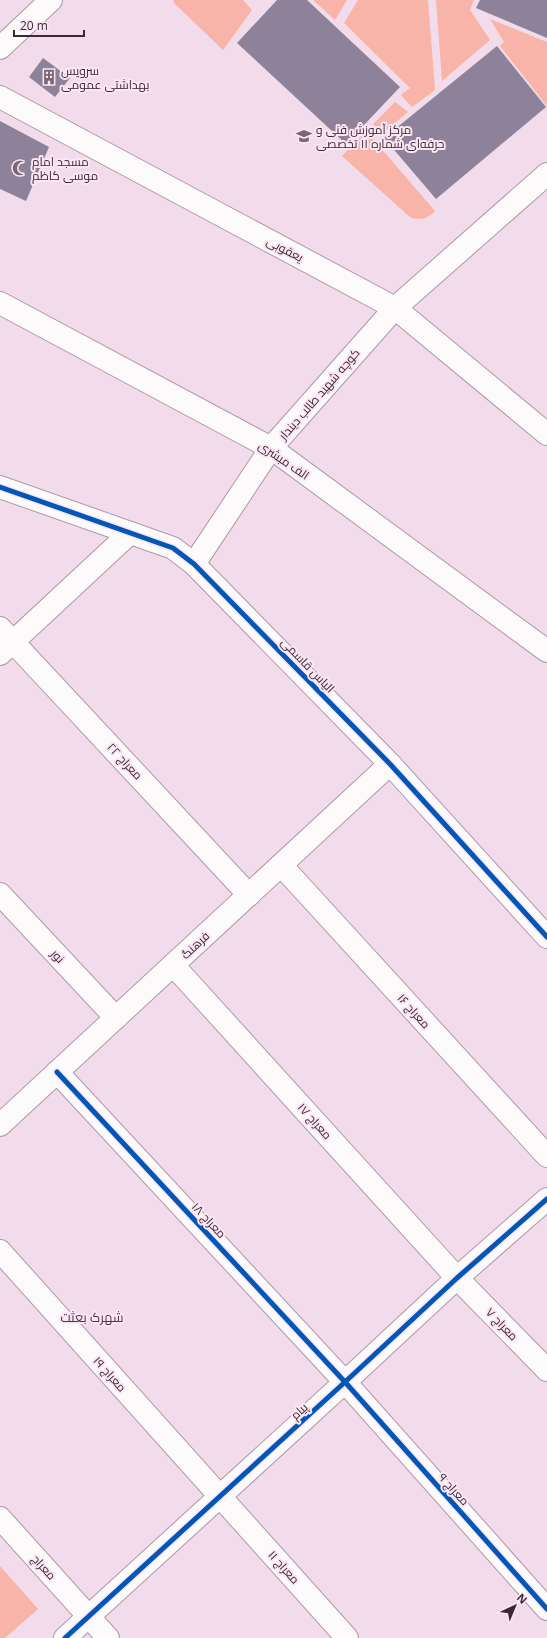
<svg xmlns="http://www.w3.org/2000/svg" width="547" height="1638" font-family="'Open Sans',Cairo,sans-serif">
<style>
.green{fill:#f8b4a8}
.building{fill:#8e819a}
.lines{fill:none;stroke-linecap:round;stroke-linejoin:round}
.street-casing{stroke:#ad9aa6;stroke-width:24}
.street{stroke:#fdfafc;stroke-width:22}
.cycleway-casing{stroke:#fbe6f4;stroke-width:8}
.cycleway{stroke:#0057b8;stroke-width:5}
.labels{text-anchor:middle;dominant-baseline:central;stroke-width:4;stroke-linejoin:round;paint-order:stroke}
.poi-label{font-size:12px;fill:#3c2835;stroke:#fbe6f4;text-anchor:start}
.street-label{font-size:12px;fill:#3c2835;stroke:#fbe6f4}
.neighbourhood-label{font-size:13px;fill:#582f4c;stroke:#fbe6f4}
</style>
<rect width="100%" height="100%" fill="#f2dbea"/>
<!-- green -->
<g class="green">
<polygon points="173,0 243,0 252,10 223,50 174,3"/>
<polygon points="313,0 347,0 335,20"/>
<polygon points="358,0 428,0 435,90 412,107 401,95 410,88 344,23"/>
<polygon points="436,0 474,0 470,10 490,40 442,81"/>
<polygon points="490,19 547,42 547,106 500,46 504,42"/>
<polygon points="395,102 408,112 383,133 373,124"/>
<path d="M 366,131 L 435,211 C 427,219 422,220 411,218 L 342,156 Z"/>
<polygon points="0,1566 38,1609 5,1638 0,1638"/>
</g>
<!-- building -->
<g class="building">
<polygon points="277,0 307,0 400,87 346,144 237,43"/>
<polygon points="480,0 547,0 547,38 476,8"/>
<polygon points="497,46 546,107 436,199 384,138"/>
<polygon points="43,58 70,78 55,97 29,77"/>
<polygon points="0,121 49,147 26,201 0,189"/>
</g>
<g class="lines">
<defs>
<g id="street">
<polyline points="0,48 51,0"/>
<polyline points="0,97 395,308 547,434"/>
<polyline points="0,303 271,448 547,651"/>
<polyline points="0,487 173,548 194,564 390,764 547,937"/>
<polyline points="194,564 271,448 395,308 547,174"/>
<polyline points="0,628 249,895"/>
<polyline points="0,654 130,533"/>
<polyline points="281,865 547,1156"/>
<polyline points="0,894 116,1018"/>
<polyline points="173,965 457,1278 547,1370"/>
<polyline points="57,1072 345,1382 547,1609"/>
<polyline points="0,1125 390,764"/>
<polyline points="0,1251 347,1638"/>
<polyline points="0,1518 108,1638"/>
<polyline points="65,1638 345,1382 457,1278 547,1199"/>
</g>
</defs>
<!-- street casing -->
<use href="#street" class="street-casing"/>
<!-- street -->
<use href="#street" class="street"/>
<defs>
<g id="cycleway">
<polyline points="0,487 173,548 194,564 390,764 547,937"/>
<polyline points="57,1072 345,1382 547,1609"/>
<polyline points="65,1638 345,1382 457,1278 547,1199"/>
</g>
</defs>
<!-- cycleway casing -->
<use href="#cycleway" class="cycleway-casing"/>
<!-- cycleway -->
<use href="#cycleway" class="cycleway"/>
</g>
<!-- icons -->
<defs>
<symbol id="building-bare" viewBox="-9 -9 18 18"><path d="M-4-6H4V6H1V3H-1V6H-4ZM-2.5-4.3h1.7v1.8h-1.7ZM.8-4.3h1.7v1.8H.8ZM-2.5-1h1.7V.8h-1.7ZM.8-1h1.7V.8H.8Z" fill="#7c6774" stroke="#fbe6f4" stroke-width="2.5" paint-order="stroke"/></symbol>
<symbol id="university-bare" viewBox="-9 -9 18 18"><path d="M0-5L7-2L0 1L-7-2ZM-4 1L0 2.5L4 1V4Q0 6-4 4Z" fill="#7c6774" stroke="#fbe6f4" stroke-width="2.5" paint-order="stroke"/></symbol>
<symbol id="mosque-bare" viewBox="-9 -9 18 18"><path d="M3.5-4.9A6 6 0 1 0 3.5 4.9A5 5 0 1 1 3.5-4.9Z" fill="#7c6774" stroke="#fbe6f4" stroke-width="2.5" paint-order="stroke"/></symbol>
</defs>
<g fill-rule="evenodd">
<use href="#building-bare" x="38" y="66" width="22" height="22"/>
<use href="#university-bare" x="293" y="125" width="22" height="22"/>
<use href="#mosque-bare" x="9" y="157" width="22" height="22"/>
</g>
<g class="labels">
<!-- poi labels -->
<g class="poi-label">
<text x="61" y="70">سرویس<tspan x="61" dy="14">بهداشتی عمومی</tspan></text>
<text x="316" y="129">مرکز آموزش فنی و<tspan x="316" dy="14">حرفه‌ای شماره ۱۱ تخصصی</tspan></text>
<text x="32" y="161">مسجد امام<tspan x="32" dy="14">موسی کاظم</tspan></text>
</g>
<!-- street labels -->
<g class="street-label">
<text transform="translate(285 249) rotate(28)">یعقوبی</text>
<text transform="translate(319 394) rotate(-49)">کوچه شهید طالب دیندار</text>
<text transform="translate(284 460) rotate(34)">الف مبشری</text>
<text transform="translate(308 665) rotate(46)">الیاس قاسمی</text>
<text transform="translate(125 761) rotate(47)">معراج ۲۲</text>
<text transform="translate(195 945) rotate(-43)">فرهنگ</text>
<text transform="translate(58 956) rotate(47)">نور</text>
<text transform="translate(414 1011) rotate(48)">معراج ۱۶</text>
<text transform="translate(315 1121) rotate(48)">معراج ۱۷</text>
<text transform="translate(209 1220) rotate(47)">معراج ۱۸</text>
<text transform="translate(502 1324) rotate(46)">معراج ۷</text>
<text transform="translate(110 1374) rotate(48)">معراج ۱۹</text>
<text transform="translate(299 1411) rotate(-42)">پیام</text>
<text transform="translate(454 1489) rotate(48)">معراج ۹</text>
<text transform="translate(44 1567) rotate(48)">معراج</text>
<text transform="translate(284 1567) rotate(48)">معراج ۱۱</text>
</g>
<!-- neighbourhood labels -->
<g class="neighbourhood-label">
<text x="92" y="1317">شهرک بعثت</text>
</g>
</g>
<!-- north arrow -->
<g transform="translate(515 1606) rotate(44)" stroke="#fbe6f4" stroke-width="3" paint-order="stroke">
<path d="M0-3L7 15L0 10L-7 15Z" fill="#3c2835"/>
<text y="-6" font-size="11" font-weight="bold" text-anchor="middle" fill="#3c2835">N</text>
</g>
<!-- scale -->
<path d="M14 30v6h70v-6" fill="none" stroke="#3c2835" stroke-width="2"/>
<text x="20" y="30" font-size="12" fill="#3c2835" stroke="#fbe6f4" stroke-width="3" paint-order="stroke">20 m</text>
</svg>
